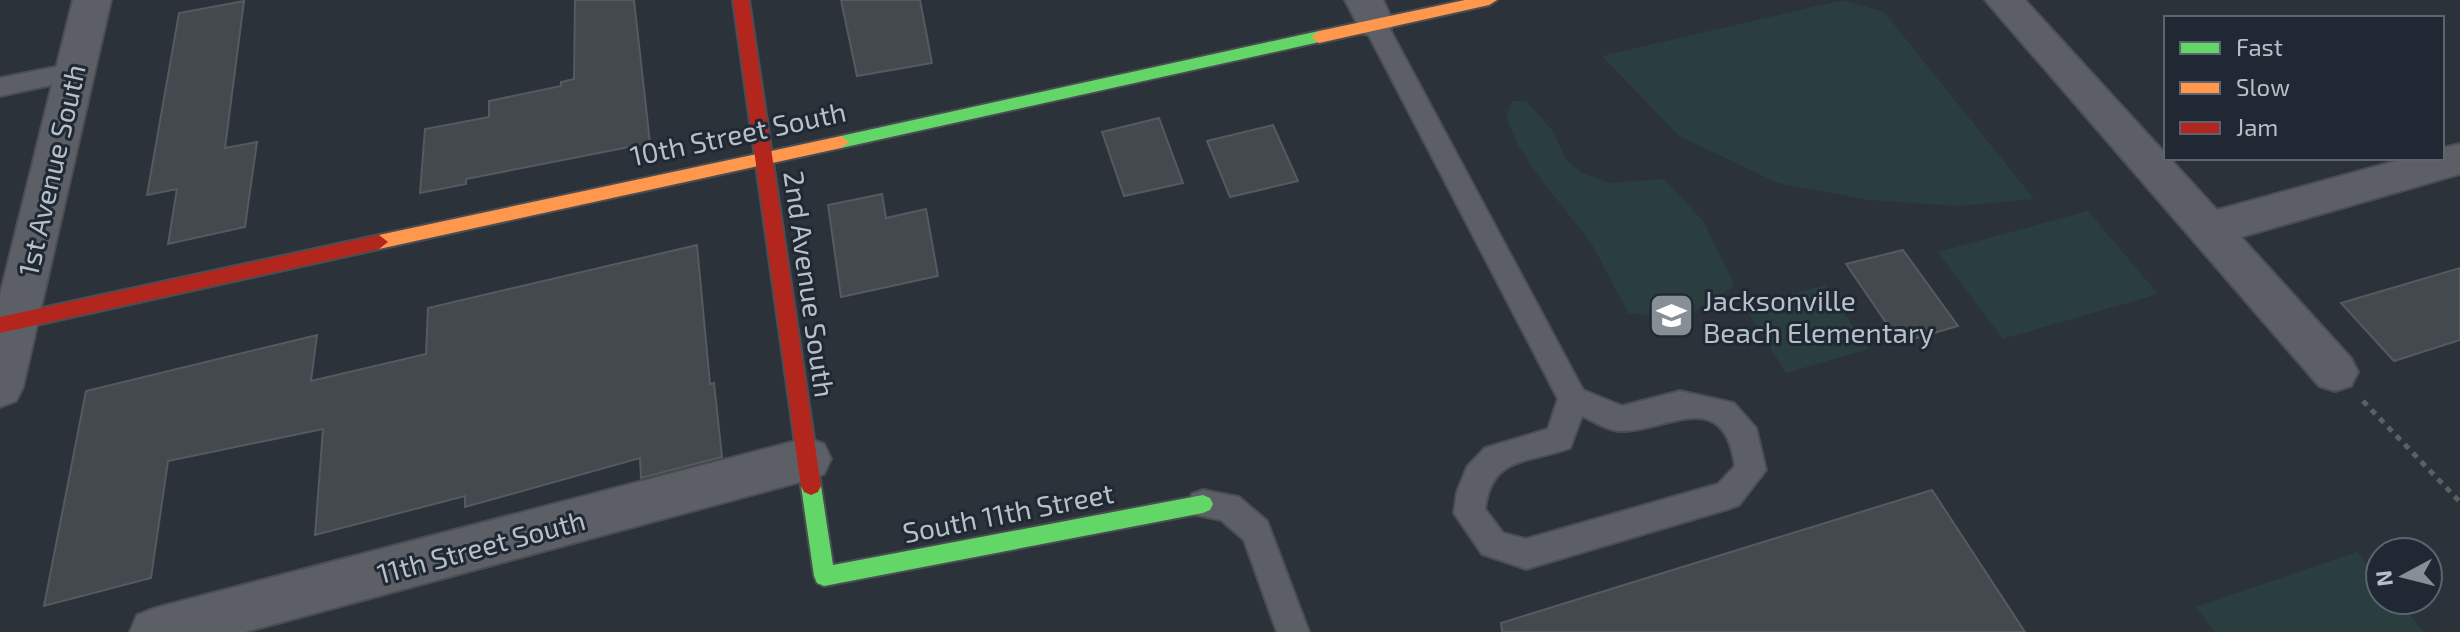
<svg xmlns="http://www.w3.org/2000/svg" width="2460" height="632" font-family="'Exo 2',sans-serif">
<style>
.green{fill:#2a3e3f}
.building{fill:#44494e;stroke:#545a60;stroke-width:2}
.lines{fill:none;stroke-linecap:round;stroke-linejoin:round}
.lane-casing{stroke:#4a4e53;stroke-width:4}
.street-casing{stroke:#4a4e53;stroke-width:4}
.fast-casing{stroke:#4a4e53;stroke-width:4}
.slow-casing{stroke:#4a4e53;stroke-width:4}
.jam-casing{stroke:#4a4e53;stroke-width:4}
.path{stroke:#5a6064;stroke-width:5;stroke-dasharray:6 6;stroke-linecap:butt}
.lane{fill:#5c6066;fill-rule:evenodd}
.street{fill:#5c6066;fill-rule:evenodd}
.fast{fill:#63d668;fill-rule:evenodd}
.slow{fill:#ff974d;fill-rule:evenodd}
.jam{fill:#b3261e;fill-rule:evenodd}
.labels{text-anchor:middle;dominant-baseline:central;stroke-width:6;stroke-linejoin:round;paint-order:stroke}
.street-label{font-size:28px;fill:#b7bfc8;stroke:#202933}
.poi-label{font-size:28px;fill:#b7bfc8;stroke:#202933;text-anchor:start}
</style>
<rect width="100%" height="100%" fill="#2c3239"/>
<!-- green -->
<g class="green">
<polygon points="1843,0 1884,12 2034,199 1958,206 1869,200 1778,183 1679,136 1602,56"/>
<polygon points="1512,101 1526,101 1553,131 1566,160 1584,174 1610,183 1664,179 1704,222 1735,286 1682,319 1628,313 1592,244 1537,174 1518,145 1506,117"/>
<polygon points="2088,211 2158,294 2003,339 1938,252"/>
<polygon points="1825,285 1869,349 1786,373 1745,307"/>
<polygon points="2357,552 2380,580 2380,600 2397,600 2424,632 2215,632 2196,607"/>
</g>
<!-- building -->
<g class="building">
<polygon points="575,0 634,0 650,143 466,179 466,184 420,193 425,129 489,117 489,101 561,86 561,82 574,79"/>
<polygon points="841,0 920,0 932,63 857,76"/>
<polygon points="244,1 225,148 257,142 245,227 168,244 177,189 147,195 179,13"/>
<polygon points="1159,118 1183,183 1124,196 1102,132"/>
<polygon points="1273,125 1298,181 1230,197 1207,141"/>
<polygon points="882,194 886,218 926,209 938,276 841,297 828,205"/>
<polygon points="697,245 710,384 714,383 722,457 641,478 640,458 465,507 465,496 315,535 323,429 168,461 151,578 44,606 86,391 317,335 311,381 426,354 428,308"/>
<polygon points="1903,250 1958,326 1900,343 1846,264"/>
<polygon points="2460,268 2460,340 2394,361 2341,303"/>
<polygon points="1932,490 2025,632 1502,632 1501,623"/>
</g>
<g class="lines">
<defs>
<g id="lane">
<path d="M 1375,16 L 1383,18 L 1387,24 L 1583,390 L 1622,406 L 1680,391 L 1734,403 L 1756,428 L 1766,470 L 1739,505 L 1728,509 L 1526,569 L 1482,554 L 1454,513 L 1457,492 L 1467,467 L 1485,448 L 1548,429 L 1558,399 L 1363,24 L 1367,18 ZM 1582,416 C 1593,421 1610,432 1623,431 C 1669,430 1724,386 1735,466 L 1718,484 L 1526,539 L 1503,533 L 1485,509 C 1492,455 1527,464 1570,448 Z"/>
<polygon points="75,63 84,66 87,72 84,78 0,96 0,78"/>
<polygon points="1203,490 1239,497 1267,521 1309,632 1277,632 1244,540 1221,520 1192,514 1188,504 1192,494"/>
</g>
<g id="street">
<polygon points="73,0 111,0 23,387 16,401 0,407 0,295"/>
<polygon points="1345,0 1383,0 1394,24 1388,33 1375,37 1362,33"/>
<polygon points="1985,0 2025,0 2217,210 2407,158 2442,158 2442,148 2460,144 2460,174 2241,237 2351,358 2358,372 2351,386 2335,391 2319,386"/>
<polygon points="807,438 824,444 831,459 824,474 807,480 245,632 130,632 137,615 155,608"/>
</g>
<g id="fast">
<polygon points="1319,31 1327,37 1324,41 841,148 833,142 841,136"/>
<polygon points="811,477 818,480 821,486 833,565 1203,495 1210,498 1213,504 1210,510 1203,513 824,586 817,583 814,576 801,486 804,480"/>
</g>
<g id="slow">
<polygon points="1465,0 1497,0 1489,5 1319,43 1311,37 1319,31"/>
<polygon points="841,136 849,142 841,148 379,249 370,242 379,235"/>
</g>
<g id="jam">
<polygon points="733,0 749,0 821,486 818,492 811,495 804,492 801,486"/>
<polygon points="379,235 388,242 379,249 0,333 0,317"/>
</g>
</defs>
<!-- lane casing -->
<use href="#lane" class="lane-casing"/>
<!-- street casing -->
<use href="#street" class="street-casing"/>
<!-- fast casing -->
<use href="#fast" class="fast-casing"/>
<!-- slow casing -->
<use href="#slow" class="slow-casing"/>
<!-- jam casing -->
<use href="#jam" class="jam-casing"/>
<!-- path -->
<polyline class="path" points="2363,401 2460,502"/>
<!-- lane -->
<use href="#lane" class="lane"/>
<!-- street -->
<use href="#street" class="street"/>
<!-- fast -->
<use href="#fast" class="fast"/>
<!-- slow -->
<use href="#slow" class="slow"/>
<!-- jam -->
<use href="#jam" class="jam"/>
</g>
<!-- icons -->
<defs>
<symbol id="school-square" viewBox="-11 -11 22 22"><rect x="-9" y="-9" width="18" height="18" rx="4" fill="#868e96" stroke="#202933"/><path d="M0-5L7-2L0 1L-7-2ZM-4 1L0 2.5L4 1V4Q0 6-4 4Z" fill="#fff"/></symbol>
</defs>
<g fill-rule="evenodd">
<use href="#school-square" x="1646" y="290" width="51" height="51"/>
</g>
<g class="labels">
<!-- street labels -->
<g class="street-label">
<text transform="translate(738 133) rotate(-12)">10th Street South</text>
<text transform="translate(51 170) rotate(-77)">1st Avenue South</text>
<text transform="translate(810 284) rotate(82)">2nd Avenue South</text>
<text transform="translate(1008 512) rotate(-11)">South 11th Street</text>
<text transform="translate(481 546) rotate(-15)">11th Street South</text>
</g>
<!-- poi labels -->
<g class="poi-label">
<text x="1703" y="300">Jacksonville<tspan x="1703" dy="32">Beach Elementary</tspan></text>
</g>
</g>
<!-- legend -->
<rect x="2164" y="16" width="280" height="144" fill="#202933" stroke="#5c656f" stroke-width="2"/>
<rect x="2180" y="42" width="40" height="12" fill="#63d668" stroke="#5c656f" stroke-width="2"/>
<text x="2236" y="56" font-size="24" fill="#b7bfc8">Fast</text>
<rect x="2180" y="82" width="40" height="12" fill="#ff974d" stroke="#5c656f" stroke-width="2"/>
<text x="2236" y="96" font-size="24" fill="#b7bfc8">Slow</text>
<rect x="2180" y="122" width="40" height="12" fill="#b3261e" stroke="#5c656f" stroke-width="2"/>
<text x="2236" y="136" font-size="24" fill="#b7bfc8">Jam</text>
<!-- north arrow -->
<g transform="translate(2404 576) rotate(263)"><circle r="38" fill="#202933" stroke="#5c656f" stroke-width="2"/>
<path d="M0-6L14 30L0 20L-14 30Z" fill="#868e96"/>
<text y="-12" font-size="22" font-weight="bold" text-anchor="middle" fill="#b7bfc8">N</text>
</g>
</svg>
